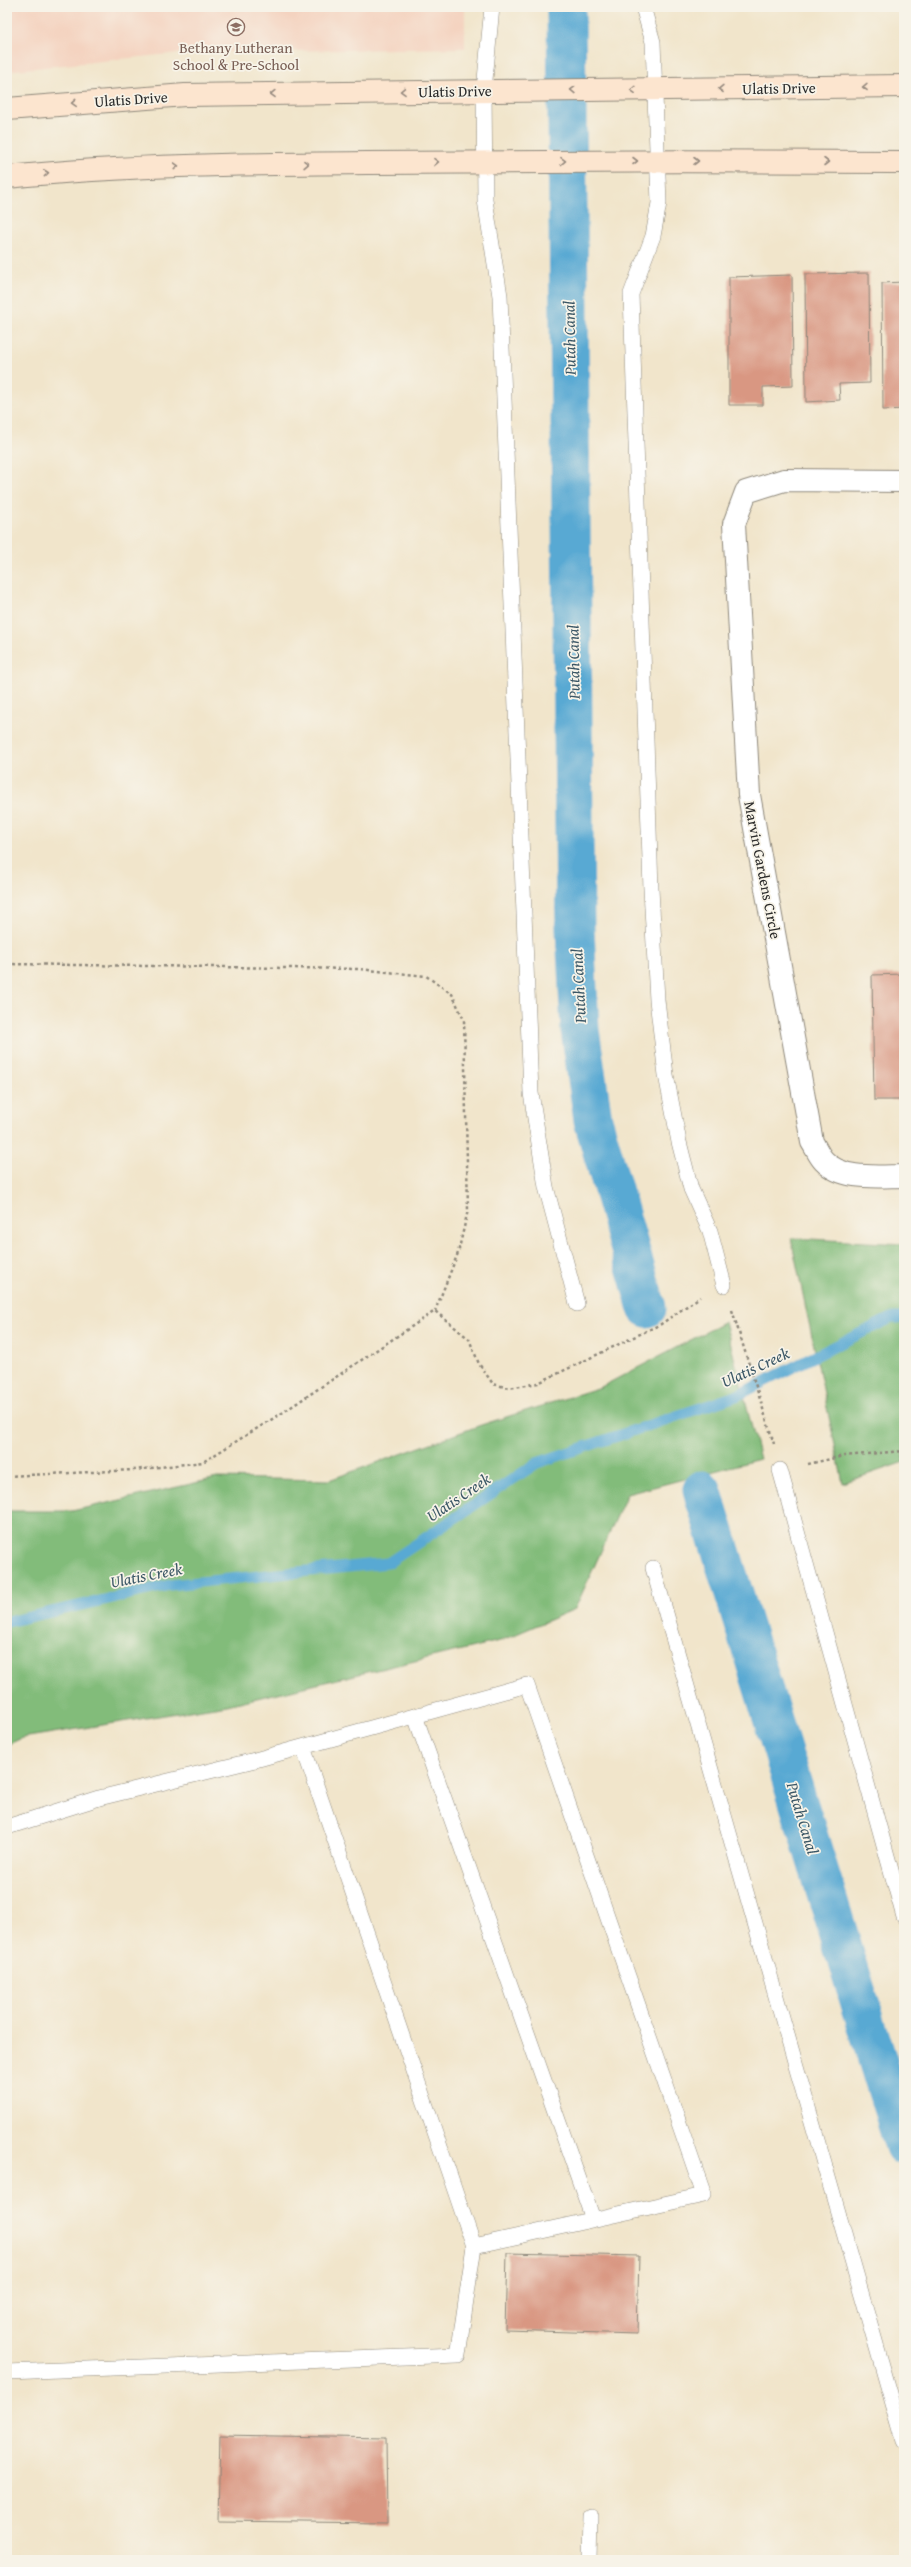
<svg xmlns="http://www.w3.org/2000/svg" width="911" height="2567" font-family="'Gentium Book Plus',serif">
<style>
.built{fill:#f4d3c0}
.forest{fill:#82bc7a;stroke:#567452}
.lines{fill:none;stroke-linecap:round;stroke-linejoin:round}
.stream{stroke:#59a9d3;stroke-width:11}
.canal{stroke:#59a9d3;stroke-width:39}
.building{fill:#d99782}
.lane-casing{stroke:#8e887b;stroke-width:16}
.street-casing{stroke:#8e887b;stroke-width:24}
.secondary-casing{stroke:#8e887b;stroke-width:24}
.path{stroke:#8e887b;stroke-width:2.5;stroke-dasharray:3 3;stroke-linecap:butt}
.lane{stroke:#fff;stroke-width:15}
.street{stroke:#fff;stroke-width:22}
.secondary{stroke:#fce5cf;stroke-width:22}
.oneway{stroke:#94887d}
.labels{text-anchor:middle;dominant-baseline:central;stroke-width:3.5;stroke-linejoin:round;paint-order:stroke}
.education-label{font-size:15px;fill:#785e54;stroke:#f7f3e8}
.street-label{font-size:15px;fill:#2b2b2b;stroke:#f7f3e8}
.water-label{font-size:16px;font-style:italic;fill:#3b5766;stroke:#f7f3e8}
</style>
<rect width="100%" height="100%" fill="#f7f3e8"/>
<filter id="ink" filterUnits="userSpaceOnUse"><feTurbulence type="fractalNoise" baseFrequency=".025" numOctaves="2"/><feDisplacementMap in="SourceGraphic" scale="8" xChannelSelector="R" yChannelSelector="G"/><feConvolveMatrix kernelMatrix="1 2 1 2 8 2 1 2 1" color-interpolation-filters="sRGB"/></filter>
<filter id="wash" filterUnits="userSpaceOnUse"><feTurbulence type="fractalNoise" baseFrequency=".012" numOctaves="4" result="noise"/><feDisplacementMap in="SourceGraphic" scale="16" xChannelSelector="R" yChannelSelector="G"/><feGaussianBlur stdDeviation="0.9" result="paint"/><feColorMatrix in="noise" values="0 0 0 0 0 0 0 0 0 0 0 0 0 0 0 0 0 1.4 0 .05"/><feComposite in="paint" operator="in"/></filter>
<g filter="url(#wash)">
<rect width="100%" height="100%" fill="#f1e5cb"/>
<!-- built -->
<polygon class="built" points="7,7 465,7 465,48 178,53 7,71"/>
<!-- forest -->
<g class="forest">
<polygon points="791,1238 904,1244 904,1462 843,1483"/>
<polygon points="725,1322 760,1459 627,1494 575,1609 500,1641 227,1705 22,1738 7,1745 7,1511 72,1511 217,1478 329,1480 481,1425 601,1387"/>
</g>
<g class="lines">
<!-- stream -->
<polyline class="stream" points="7,1622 170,1585 388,1563 537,1463 736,1396 891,1318 904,1318"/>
<!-- canal -->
<g class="canal">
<polyline points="566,7 575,929 580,1030 593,1120 647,1308"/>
<polyline points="702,1490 904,2146"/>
</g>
</g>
<g id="blocks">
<!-- building -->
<g class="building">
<polygon points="869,273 870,383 839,384 840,400 806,402 805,274"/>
<polygon points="792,275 793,386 763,387 763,405 729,405 729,277"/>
<polygon points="904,282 904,409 883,410 882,283"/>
<polygon points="904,974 904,1100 874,1100 872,975"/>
<polygon points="507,2253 639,2256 637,2334 505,2330"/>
<polygon points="220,2435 386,2438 387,2523 218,2521"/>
</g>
</g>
</g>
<g filter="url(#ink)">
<use href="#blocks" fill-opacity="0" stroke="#8e887b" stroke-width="1"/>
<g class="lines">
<defs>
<g id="lane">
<polyline points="492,7 484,90 485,200 500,296 531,1093 546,1187 577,1304"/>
<polyline points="643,7 653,42 659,203 653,236 631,294 651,889 657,1000 666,1075 679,1142 691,1189 710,1231 724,1285"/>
<polyline points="780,1470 904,1917"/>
<polyline points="653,1568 904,2442"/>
<polyline points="415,1716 593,2219"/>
<polyline points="7,1827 99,1798 255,1760 527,1685 704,2195 474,2246 303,1747"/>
<polyline points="7,2372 458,2355 474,2246"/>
<polyline points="590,2560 591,2516"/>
</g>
<path id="street" d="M 904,481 L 784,480 L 746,492 L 734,524 L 749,795 L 812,1142 C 816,1148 819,1156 824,1161 C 843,1181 879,1176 904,1176"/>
<g id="secondary">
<polyline points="7,109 185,95 904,86"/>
<path d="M 7,177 C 127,165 247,164 367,163 C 546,161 725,161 904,162"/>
</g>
</defs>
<!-- lane casing -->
<use href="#lane" class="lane-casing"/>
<!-- street casing -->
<use href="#street" class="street-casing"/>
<!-- secondary casing -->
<use href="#secondary" class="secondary-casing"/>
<!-- path -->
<g class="path">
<polyline points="7,964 359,969 426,976 452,994 464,1020 468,1210 458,1253 435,1311"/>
<polyline points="732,1310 774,1444"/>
<polyline points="808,1464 844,1456 904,1451"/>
<polyline points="7,1476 134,1470 203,1462 282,1413 435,1311 469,1339 479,1364 493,1384 509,1388 538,1383 661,1324 700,1297"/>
</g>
<!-- lane -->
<use href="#lane" class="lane"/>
<!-- street -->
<use href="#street" class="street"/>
<!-- secondary -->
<use href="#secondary" class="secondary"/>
</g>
<!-- one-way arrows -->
<defs><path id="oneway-chevron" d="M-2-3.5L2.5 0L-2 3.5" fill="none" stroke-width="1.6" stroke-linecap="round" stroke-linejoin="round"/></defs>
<g class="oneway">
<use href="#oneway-chevron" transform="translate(865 87) rotate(179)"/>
<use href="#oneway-chevron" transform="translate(721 89) rotate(179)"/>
<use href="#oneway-chevron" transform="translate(573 90) rotate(-179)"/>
<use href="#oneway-chevron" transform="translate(633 90) rotate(178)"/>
<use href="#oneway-chevron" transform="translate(403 91) rotate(179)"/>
<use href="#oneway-chevron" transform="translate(273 94) rotate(179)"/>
<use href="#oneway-chevron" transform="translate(74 103) rotate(176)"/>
<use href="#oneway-chevron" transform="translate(563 161) rotate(-1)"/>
<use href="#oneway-chevron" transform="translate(635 161)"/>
<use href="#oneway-chevron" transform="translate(696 161)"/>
<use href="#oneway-chevron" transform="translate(436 162) rotate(-1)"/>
<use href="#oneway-chevron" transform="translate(826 162)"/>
<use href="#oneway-chevron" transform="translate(306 164) rotate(-1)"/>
<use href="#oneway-chevron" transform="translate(176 166) rotate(-3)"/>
<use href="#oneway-chevron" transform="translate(46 173) rotate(-6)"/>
</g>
</g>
<!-- icons -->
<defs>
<symbol id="school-ring" viewBox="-11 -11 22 22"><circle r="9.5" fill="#f7f3e8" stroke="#8d6e63" stroke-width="1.5"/><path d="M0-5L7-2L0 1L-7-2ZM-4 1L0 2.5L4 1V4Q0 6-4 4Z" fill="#8d6e63"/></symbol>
</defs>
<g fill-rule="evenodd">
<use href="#school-ring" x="226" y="17" width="20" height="20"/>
</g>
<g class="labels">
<!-- education labels -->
<g class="education-label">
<text x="236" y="47">Bethany Lutheran<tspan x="236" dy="17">School &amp; Pre-School</tspan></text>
</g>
<!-- street labels -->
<g class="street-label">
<text transform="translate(779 88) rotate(-1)">Ulatis Drive</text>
<text transform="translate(455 91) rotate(-1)">Ulatis Drive</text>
<text transform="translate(131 99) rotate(-4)">Ulatis Drive</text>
<text transform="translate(763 870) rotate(79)">Marvin Gardens Circle</text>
</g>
<!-- water labels -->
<g class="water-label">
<text transform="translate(569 338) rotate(-91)">Putah Canal</text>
<text transform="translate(573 662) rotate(-91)">Putah Canal</text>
<text transform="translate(578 986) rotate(-93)">Putah Canal</text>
<text transform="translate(755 1367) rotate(-25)">Ulatis Creek</text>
<text transform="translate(458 1497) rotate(-34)">Ulatis Creek</text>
<text transform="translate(146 1575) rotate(-11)">Ulatis Creek</text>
<text transform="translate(803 1818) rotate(73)">Putah Canal</text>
</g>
</g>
<!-- margin -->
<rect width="911" height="2567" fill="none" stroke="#f7f3e8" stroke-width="24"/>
</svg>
